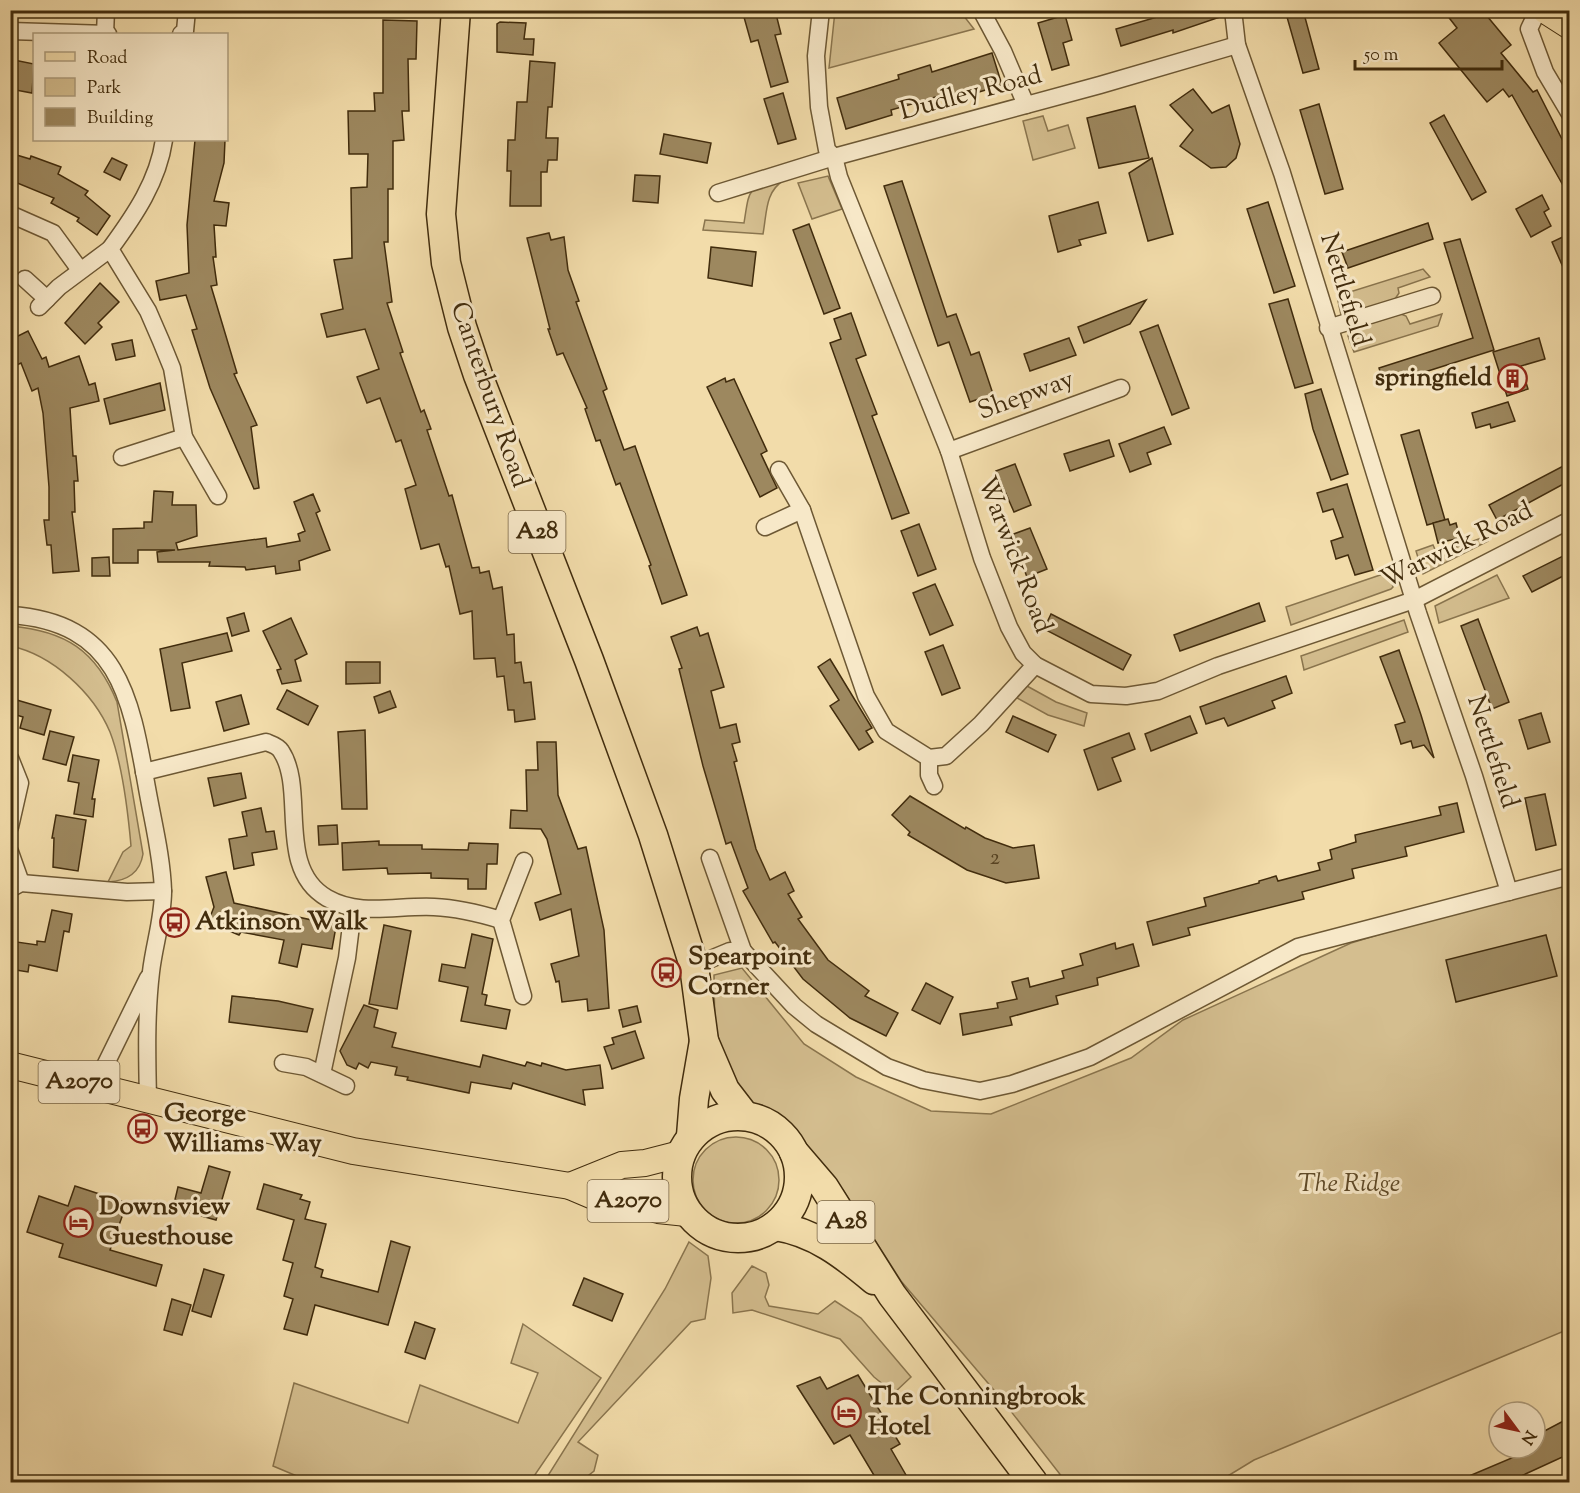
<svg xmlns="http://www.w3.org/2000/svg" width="1580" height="1493" font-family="'Sorts Mill Goudy',serif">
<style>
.green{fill:#d4be8f;stroke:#8a754e;stroke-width:1.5}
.building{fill:#9d885f;stroke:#412c0d;stroke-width:1.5}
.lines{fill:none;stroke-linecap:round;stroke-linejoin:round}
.street-casing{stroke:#6d5834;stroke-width:19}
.primary-casing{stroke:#412c0d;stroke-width:28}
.highway-casing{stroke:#412c0d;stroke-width:31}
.street{stroke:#f7e8c8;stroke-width:16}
.primary{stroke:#f2dcaa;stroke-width:26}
.highway{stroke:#f2dcaa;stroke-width:28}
.labels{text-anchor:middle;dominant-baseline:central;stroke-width:6;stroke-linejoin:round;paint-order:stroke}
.number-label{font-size:22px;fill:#584322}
.shield{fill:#f7e8c8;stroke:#786445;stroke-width:1.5}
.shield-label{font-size:24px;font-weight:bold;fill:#412c0d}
.street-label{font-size:26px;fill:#412c0d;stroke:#f7e8c8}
.poi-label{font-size:26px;font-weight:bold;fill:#412c0d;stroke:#f7e8c8;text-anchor:start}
.park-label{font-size:26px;font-style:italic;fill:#5e4927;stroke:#f7e8c8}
</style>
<rect width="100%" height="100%" fill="#f2dcaa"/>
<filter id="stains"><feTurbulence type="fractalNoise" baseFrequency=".00333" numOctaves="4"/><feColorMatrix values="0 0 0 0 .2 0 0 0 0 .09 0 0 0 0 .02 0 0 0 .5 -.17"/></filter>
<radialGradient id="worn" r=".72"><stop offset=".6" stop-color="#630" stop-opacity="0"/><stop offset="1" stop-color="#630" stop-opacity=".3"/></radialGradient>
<!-- green -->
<g class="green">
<polygon points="835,11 960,11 974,29 829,68"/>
<polygon points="1043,116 1048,131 1068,125 1075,148 1033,160 1023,121"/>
<polygon points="828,176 842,209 812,219 798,183"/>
<path d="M 784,180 C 765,192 767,212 763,234 L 703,230 L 705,220 L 744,223 C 750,185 747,189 784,180 Z"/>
<polygon points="1423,269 1430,277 1398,288 1399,293 1393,302 1341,315 1337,296"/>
<polygon points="1401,314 1406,316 1410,324 1442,314 1438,326 1354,352 1348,336 1350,330"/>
<polygon points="1487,536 1488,541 1423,574 1416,551 1433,545 1437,554"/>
<polygon points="1389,572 1393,587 1391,589 1291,625 1286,607"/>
<polygon points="1497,575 1509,598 1439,623 1435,606"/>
<polygon points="1404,620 1408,632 1304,670 1301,656"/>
<path d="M 11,626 C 65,631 96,650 117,702 L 143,854 C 140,873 126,881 108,882 L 123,852 L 131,846 C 128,812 122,763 110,732 C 93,692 52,655 11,646 Z"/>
<polygon points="1027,686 1056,702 1087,713 1084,726 1048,715 1017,698"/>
<polygon points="1569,881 1569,1329 1254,1460 1218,1482 1066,1482 999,1396 901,1281 843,1190 780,1120 738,1097 715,1035 714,975 742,968 804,1044 856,1077 931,1111 991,1114 1131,1058 1183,1020 1351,943 1530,889"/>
<circle cx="736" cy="1180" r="43"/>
<polygon points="689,1242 708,1256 711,1278 705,1319 691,1322 578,1442 598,1455 594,1471 580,1482 544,1482 665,1289"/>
<polygon points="752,1266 766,1273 769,1285 765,1297 769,1306 818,1314 835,1301 861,1318 911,1377 894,1393 874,1377 840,1339 752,1310 733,1313 732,1293"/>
<polygon points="523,1324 601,1378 530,1482 311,1482 273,1466 294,1383 408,1423 420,1385 518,1423 538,1373 511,1363"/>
</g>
<!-- building -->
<g class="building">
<polygon points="742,10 775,10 781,34 775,35 788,82 771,87 758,40 751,42"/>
<polygon points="1181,10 1223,10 1223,16 1173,33 1173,30 1121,46 1116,29"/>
<polygon points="1285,10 1303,10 1319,69 1303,73"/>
<polygon points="1443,10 1482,10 1511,45 1501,53 1533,92 1537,90 1569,153 1569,196 1512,95 1509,97 1503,89 1487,102 1439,43 1457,28"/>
<polygon points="1065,15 1072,40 1063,43 1069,65 1052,70 1038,23"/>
<polygon points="383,20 417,21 416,59 408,59 409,111 402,111 404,140 393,141 393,189 388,189 388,242 384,242 392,302 387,303 403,352 400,353 421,412 424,410 431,429 427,430 449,496 452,495 472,568 479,567 480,573 489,571 493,589 502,587 507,635 514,634 515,663 521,662 524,683 531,682 535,719 515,722 514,710 508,710 504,676 497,677 495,658 474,659 472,611 460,614 449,566 446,567 439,544 421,549 405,489 416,485 401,440 396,442 380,398 367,403 357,377 379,369 365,329 327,337 321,314 343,309 334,260 352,258 351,188 367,187 368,154 349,154 348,111 375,111 374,93 383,93"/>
<polygon points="500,22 526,23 524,39 534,39 533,55 497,52 497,24"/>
<polygon points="992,53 1002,85 956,99 953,92 891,110 892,115 846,129 837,98 899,79 898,75 930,65 932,72"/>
<polygon points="14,60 34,64 32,93 10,89"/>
<polygon points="530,61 555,63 552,107 548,107 546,138 558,138 557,160 548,160 547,172 541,172 541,206 510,206 511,171 507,171 508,140 515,140 517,102 527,102"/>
<polygon points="1193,89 1212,113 1229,105 1240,144 1236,158 1226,167 1211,168 1180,146 1193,130 1170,105"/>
<polygon points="783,93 796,139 778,144 764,99"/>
<polygon points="1319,104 1343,189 1325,194 1300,110"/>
<polygon points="1135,106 1149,158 1099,168 1087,118"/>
<polygon points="1444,115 1486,192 1472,200 1430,123"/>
<polygon points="664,134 711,143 707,163 660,154"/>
<polygon points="195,140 225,140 224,163 214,201 229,203 226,226 214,225 216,257 213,257 217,285 211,286 237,373 234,374 257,425 251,427 259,488 254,489 210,388 192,330 197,329 186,295 160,300 156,281 189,273 187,225"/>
<polygon points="10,153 30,159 31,156 61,167 58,174 88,191 85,195 110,216 97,235 77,221 79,218 51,203 54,198 10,180"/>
<polygon points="112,158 127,165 120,180 104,172"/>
<polygon points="1152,158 1173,234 1148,241 1129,173"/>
<polygon points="635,175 660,176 658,203 633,201"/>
<polygon points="902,181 947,317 956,314 971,355 979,352 993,394 970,402 949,342 938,346 884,186"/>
<polygon points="1542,195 1549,209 1544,212 1551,226 1531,237 1516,209"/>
<polygon points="1098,202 1106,233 1079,240 1081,245 1058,252 1049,216"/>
<polygon points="1268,202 1295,286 1274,293 1247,209"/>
<polygon points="1428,223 1433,239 1348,268 1342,252"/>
<polygon points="809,224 840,308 824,314 793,230"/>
<polygon points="549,233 551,240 564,237 568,270 579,301 576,302 607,389 603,391 624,450 635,446 687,595 662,604 649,566 651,565 620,483 616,485 600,440 596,441 585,409 587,408 566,360 563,353 557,355 548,329 550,329 527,238"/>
<polygon points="1569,234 1569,281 1552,242"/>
<polygon points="1460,239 1494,350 1384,385 1379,368 1473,338 1444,243"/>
<polygon points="711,247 756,252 752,286 708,278"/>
<polygon points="100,283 119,302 98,323 102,327 85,344 65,323"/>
<polygon points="1288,299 1313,383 1295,388 1269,304"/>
<polygon points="1146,300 1130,324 1084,343 1078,327"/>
<polygon points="851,313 866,355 856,359 877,414 872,416 909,513 892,519 830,343 841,339 834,319"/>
<polygon points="1158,325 1189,408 1172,415 1140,332"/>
<polygon points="28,331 42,359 46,357 49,367 79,356 89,385 95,383 99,401 70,408 73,456 76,456 78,481 74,481 75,512 72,512 79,571 53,573 51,545 47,545 44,520 49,520 49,487 43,413 38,388 32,391 21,363 10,368 10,340"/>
<polygon points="1069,338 1076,355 1030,371 1024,354"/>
<polygon points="1539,338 1545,359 1521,366 1528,389 1507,396 1493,352"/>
<polygon points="132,340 135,356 116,360 112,344"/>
<polygon points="725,378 726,382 734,379 767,451 761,454 777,488 760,497 707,387"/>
<polygon points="160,383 165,410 110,424 104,399"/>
<polygon points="1321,389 1348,474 1331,480 1313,429 1305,394"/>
<polygon points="1508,402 1515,421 1491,428 1490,424 1476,428 1472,413"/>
<polygon points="1164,427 1171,444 1147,453 1151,464 1130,472 1119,444"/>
<polygon points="1419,430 1445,520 1427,525 1401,435"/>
<polygon points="1109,440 1114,456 1070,471 1064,454"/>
<polygon points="1569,463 1569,481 1497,520 1489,505"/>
<polygon points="1015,464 1031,505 1014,512 996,471"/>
<polygon points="1347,484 1373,570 1355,575 1348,555 1336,559 1331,541 1343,537 1333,509 1323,512 1317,493"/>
<polygon points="154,491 173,492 172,505 196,505 197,536 176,543 178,550 266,538 267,547 300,541 298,534 305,531 294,502 313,494 320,511 316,513 330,550 299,561 300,570 276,574 275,566 246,570 245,567 209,566 210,562 158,562 157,552 175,550 138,550 138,563 113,563 113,529 144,528 144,522 152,522"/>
<polygon points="1448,519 1450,525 1456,523 1460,538 1438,543 1433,523"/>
<polygon points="919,524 936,569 918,576 901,531"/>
<polygon points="1030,528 1047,569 1027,577 1011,535"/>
<polygon points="1565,555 1569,573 1532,592 1523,576"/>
<polygon points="109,557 110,576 92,576 92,558"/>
<polygon points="935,584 953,625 930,635 913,593"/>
<polygon points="1259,603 1265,621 1180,651 1174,635"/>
<polygon points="244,613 249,631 232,636 227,618"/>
<polygon points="1051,614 1131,655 1123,670 1044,629"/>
<polygon points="291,618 307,654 295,660 301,681 282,684 277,670 281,669 263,631"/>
<polygon points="1478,619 1509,702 1492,709 1461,626"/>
<polygon points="697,627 700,636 708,633 724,687 711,691 720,728 736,724 740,742 732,744 737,761 734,762 756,849 770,880 785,872 794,891 788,894 802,917 798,919 828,960 869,991 865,996 898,1013 886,1036 850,1018 803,979 775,942 773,943 743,891 748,888 731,842 726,844 703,766 679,669 682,668 671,637"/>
<polygon points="227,633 232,651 182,663 190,708 171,711 160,649"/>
<polygon points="943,645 960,688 942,695 925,652"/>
<polygon points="1399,650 1421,715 1434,758 1424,745 1413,748 1411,741 1401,744 1395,725 1405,722 1380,657"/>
<polygon points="830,659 872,728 866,731 873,742 859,750 830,706 839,700 818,667"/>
<polygon points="346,662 380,662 380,683 346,684"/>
<polygon points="1286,676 1292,693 1272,701 1275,708 1228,726 1224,718 1206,724 1200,707"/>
<polygon points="287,690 318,706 308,725 277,709"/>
<polygon points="390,691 396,707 379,713 374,697"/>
<polygon points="241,695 249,724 224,731 216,702"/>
<polygon points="10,698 51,710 44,735 20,728 23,717 10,713"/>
<polygon points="1541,713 1550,742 1528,749 1519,720"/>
<polygon points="1013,716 1056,735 1048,752 1006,732"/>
<polygon points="1190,716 1197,733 1151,751 1145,734"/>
<polygon points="365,730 367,809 342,809 338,732"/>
<polygon points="50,731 74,737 66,765 43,759"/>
<polygon points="1129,733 1135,749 1112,758 1121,781 1098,790 1084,750"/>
<polygon points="537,742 556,742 558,795 578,849 586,847 604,930 609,1008 588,1011 587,999 562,1002 559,981 556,982 551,964 579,956 571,909 540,920 535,903 561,894 547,839 541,829 510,828 511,810 527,811 526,770 538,770"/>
<polygon points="73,755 99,760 92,799 95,799 93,817 74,814 79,783 68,781"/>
<polygon points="241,773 246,798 214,806 208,778"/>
<polygon points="1545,794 1556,845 1536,850 1525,798"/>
<polygon points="910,796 965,829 966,827 985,838 1013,848 1034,845 1039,878 1006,883 967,870 908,835 910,832 892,815"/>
<polygon points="1457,803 1464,832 1405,847 1407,856 1352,869 1354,878 1302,892 1304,899 1188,928 1190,935 1153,945 1147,922 1206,906 1204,898 1259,883 1259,881 1276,876 1278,881 1320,870 1318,863 1332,859 1330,850 1356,842 1355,835 1441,815 1439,807"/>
<polygon points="261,808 266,832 274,831 277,849 252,853 254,865 234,869 229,839 247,836 242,812"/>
<polygon points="56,815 86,820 78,871 53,867 54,838 52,838"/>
<polygon points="337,825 338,844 319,845 318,826"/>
<polygon points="379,841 379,845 422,845 422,849 468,850 469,843 498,844 497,864 487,864 486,889 468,889 468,879 431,878 431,873 388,874 387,868 343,870 342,843"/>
<polygon points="226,872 234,903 321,922 321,918 337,921 332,949 302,944 297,967 279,963 284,940 241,932 239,935 208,922 214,907 206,877"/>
<polygon points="52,910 72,914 69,932 64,931 57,971 29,965 28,972 10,969 10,941 37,945 37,941 45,942"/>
<polygon points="384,925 411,931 397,1009 369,1004"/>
<polygon points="472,934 493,939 482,994 487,995 485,1005 510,1010 506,1029 461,1021 468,987 439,981 442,964 465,968"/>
<polygon points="1546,935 1557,976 1456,1002 1446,960"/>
<polygon points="1115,943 1116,949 1133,944 1139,966 1097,978 1098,985 1056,996 1058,1004 1010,1017 1012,1025 963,1035 960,1014 998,1008 997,1003 1017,999 1012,982 1028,978 1030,987 1064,978 1062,971 1083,965 1080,954"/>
<polygon points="926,983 953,997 940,1024 912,1010"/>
<polygon points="232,996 278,1001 313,1009 307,1032 229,1022"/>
<polygon points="364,1005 378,1010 374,1027 396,1033 392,1047 480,1067 483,1055 525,1066 527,1062 541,1066 542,1063 566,1070 600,1065 603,1088 583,1090 585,1105 513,1083 511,1089 471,1082 469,1093 407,1080 408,1077 395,1075 397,1067 371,1062 368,1068 359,1063 356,1069 347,1065 340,1051"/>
<polygon points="637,1006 641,1022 623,1027 619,1010"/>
<polygon points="635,1031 644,1058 612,1069 604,1047 614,1044 612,1038"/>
<polygon points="209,1166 230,1172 216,1220 173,1208 178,1187 201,1193"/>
<polygon points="264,1184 302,1195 300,1199 310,1202 305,1219 326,1224 315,1267 323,1270 321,1277 378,1292 391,1241 410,1247 388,1325 315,1305 307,1335 284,1329 293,1299 284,1296 293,1263 283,1260 294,1220 257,1209"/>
<polygon points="75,1186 127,1203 110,1250 162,1265 156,1286 59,1257 63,1244 27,1232 39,1196 68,1206"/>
<polygon points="204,1269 224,1275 211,1317 192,1311"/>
<polygon points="584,1278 623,1294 612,1321 573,1305"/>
<polygon points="172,1299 191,1305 182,1335 164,1330"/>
<polygon points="415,1322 435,1329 425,1359 405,1352"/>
<polygon points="858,1375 900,1444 891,1449 910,1482 878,1482 850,1435 834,1444 797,1386 820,1377 827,1389"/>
<polygon points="1569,1418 1569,1454 1521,1476 1523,1479 1514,1482 1455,1482 1526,1452 1524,1448 1535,1448 1535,1436"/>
</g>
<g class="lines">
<defs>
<g id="street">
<polyline points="821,10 816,56 819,107 827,150 834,157 839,177 949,451 982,558 1009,627 1023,653 1035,665 1091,694 1126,696 1158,691 1218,666 1414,600 1570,520"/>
<polyline points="981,10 1003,51 1026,105"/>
<polyline points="1233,10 1237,45 1282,173 1418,613 1474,776 1509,892"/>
<polyline points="1538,10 1529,29 1545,72 1570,114"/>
<polyline points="10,31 108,34"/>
<polyline points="105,34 106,10"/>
<polyline points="181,34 185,31 187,10"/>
<path d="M 164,140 C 158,181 135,215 110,249 L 148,311 L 161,341 L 172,368 L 184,437 L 218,496"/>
<polyline points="718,193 834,157 1100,85 1237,45"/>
<polyline points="10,214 53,233 80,270"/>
<polyline points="25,279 47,299"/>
<polyline points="39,307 59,287 110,249"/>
<polyline points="1328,328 1432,296"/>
<polyline points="949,451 1121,388"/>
<polyline points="122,457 184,437"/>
<polyline points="779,470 802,510 866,696 886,731 929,758 946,756 981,724 1035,665"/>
<polyline points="765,527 802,510"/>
<path d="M 10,615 C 119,622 131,698 147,788 C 153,822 162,857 163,891 C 163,919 154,945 151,972 C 146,1014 147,1057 148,1099"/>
<polyline points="10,758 20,783 10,827"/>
<polyline points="929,758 929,775 934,786"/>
<path d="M 144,772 L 266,742 C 271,744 278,746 281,751 C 307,790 275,868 327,898 C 360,917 398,905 434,907 C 458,908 478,913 501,920"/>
<polyline points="10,852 21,883"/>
<polyline points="710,858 743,951"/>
<polyline points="10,889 21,883 127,892 163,891"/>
<polyline points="694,966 730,951 743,951 794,1006 816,1024 887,1067 923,1080 980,1091 1012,1084 1090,1057 1298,947 1570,876"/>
<polyline points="523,996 501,920 524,861"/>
<polyline points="283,1063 306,1067 346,1086"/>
<polyline points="322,1074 347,958 353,909"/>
<polyline points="95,1086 148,978"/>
</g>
<g id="primary">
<polyline points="1545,10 1570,26"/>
<polyline points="10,1065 353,1151 570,1186 603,1200 629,1201 658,1210 687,1213"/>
<polyline points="570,1186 622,1165 645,1163 680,1154"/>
</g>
<g id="highway">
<polyline points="456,10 441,214 446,263 462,327 478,375 589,660 653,835 694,966 704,1041 725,1090 745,1116"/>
<circle cx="738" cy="1177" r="61"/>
<polyline points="691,1136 694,1099 704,1041"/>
<polyline points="794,1152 824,1187 892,1295 1033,1482"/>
<path d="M 775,1226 C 815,1232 844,1255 874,1280"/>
</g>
</defs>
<!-- street casing -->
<use href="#street" class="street-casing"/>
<!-- primary casing -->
<use href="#primary" class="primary-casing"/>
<!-- highway casing -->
<use href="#highway" class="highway-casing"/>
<!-- street -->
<use href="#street" class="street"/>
<!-- primary -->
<use href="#primary" class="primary"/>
<!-- highway -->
<use href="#highway" class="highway"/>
</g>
<!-- icons -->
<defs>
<symbol id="building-ring" viewBox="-11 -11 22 22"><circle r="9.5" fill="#f7e8c8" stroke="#8f2418" stroke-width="1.5"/><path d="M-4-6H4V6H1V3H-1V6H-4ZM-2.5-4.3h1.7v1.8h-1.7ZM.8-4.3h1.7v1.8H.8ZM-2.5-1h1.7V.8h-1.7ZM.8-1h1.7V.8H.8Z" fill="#8f2418"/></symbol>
<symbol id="bus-ring" viewBox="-11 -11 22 22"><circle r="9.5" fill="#f7e8c8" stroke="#8f2418" stroke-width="1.5"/><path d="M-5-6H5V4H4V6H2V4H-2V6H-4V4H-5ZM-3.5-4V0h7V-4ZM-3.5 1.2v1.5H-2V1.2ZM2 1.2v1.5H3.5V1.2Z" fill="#8f2418"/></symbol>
<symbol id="hotel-ring" viewBox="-11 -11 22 22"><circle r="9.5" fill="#f7e8c8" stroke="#8f2418" stroke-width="1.5"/><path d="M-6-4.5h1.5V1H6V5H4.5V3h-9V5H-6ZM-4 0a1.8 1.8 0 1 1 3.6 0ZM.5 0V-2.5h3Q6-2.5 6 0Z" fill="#8f2418"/></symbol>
</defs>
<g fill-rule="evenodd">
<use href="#building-ring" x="1496" y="362" width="33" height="33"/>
<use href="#bus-ring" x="158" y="906" width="33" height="33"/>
<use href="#bus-ring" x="650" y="956" width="33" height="33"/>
<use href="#bus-ring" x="126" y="1112" width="33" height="33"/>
<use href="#hotel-ring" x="62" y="1206" width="33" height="33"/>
<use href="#hotel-ring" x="830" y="1396" width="33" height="33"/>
</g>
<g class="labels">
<!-- number labels -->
<g class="number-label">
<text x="995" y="859">2</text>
</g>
<!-- shield labels -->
<g class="shield">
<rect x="508.5" y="511" width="57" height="42" rx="4.5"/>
<rect x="38.5" y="1061" width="81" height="42" rx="4.5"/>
<rect x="587.5" y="1180" width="81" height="42" rx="4.5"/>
<rect x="817.5" y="1201" width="57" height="42" rx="4.5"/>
</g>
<g class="shield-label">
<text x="537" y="532">A28</text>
<text x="79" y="1082">A2070</text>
<text x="628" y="1201">A2070</text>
<text x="846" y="1222">A28</text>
</g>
<!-- street labels -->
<g class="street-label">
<text transform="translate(971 94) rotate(-15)">Dudley Road</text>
<text transform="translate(1344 290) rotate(73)">Nettlefield</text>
<text transform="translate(489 395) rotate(71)">Canterbury Road</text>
<text transform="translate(1026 396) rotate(-20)">Shepway</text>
<text transform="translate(1457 546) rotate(-26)">Warwick Road</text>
<text transform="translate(1014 555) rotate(69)">Warwick Road</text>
<text transform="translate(1492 752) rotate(72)">Nettlefield</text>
</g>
<!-- poi labels -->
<g class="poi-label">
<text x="1492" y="378" text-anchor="end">springfield</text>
<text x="195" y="922">Atkinson Walk</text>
<text x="688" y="957">Spearpoint<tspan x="688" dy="30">Corner</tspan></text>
<text x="164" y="1114">George<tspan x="164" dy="30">Williams Way</tspan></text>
<text x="99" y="1207">Downsview<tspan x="99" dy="30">Guesthouse</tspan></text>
<text x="868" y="1397">The Conningbrook<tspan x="868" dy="30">Hotel</tspan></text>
</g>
<!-- park labels -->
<g class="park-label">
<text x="1349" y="1184">The Ridge</text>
</g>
</g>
<!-- margin -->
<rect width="1580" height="1493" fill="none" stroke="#f2dcaa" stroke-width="36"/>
<rect x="12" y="12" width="1556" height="1469" fill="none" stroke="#412c0d" stroke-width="3"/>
<rect x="18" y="18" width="1544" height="1457" fill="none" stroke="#412c0d" stroke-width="1.5"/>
<!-- legend -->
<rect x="33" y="33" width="195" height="108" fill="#f7e8c8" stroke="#ae9d7d" stroke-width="1.5"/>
<rect x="45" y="52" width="30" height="9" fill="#f2dcaa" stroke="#ae9d7d" stroke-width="1.5"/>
<text x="87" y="63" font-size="18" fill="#412c0d">Road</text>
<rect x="45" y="78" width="30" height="18" fill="#d4be8f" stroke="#ae9d7d" stroke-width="1.5"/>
<text x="87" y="93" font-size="18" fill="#412c0d">Park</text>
<rect x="45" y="108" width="30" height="18" fill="#9d885f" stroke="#ae9d7d" stroke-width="1.5"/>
<text x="87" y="123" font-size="18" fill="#412c0d">Building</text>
<!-- north arrow -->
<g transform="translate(1517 1430) rotate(123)"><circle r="28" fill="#f7e8c8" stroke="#ae9d7d" stroke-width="1.5"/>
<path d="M0-4.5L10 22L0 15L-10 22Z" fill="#8f2418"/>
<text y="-9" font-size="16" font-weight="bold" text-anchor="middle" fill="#412c0d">N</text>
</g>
<!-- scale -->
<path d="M1355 60v9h147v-9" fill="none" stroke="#412c0d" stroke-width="3"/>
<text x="1364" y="60" font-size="18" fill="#412c0d" stroke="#f7e8c8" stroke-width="4.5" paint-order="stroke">50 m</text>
<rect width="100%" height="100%" filter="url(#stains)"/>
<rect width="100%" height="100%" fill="url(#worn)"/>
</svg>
